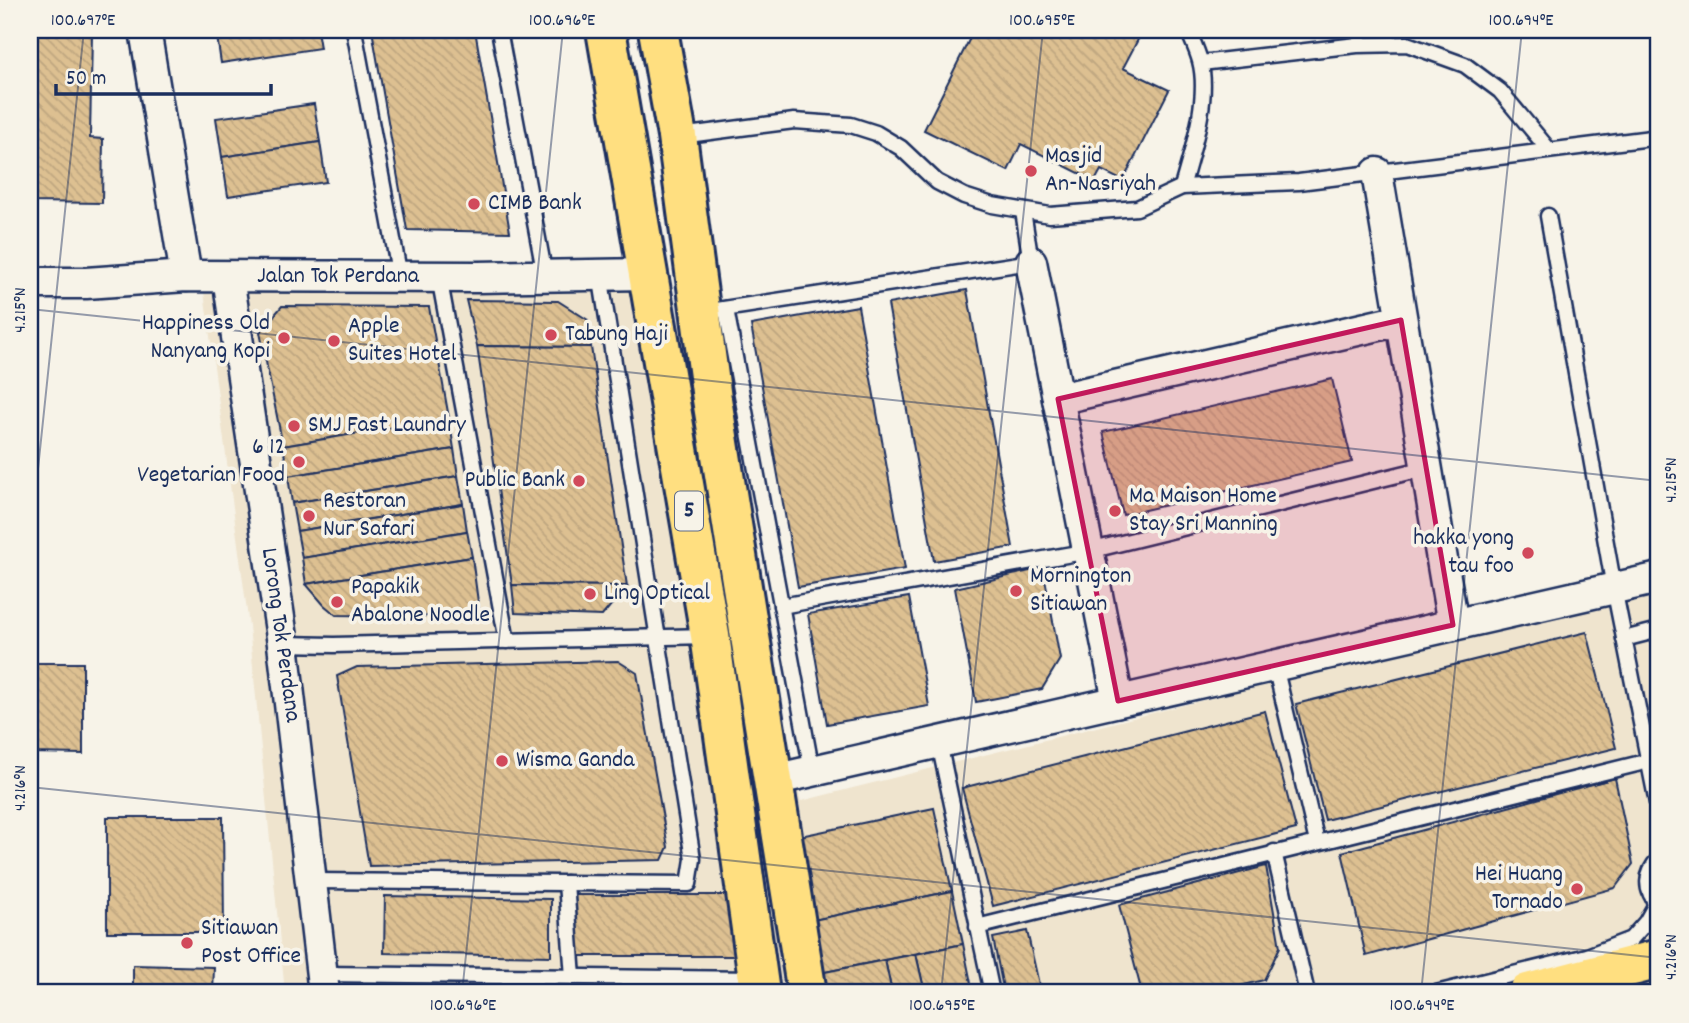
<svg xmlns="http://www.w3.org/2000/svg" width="1689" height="1023" font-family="Dekko,sans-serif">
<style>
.built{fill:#efe4ce}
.building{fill:url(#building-back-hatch);stroke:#1b2f5e;stroke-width:2}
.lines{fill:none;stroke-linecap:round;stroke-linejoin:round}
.lane-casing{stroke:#1b2f5e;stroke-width:19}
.street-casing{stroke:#1b2f5e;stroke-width:35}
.primary-casing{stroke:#1b2f5e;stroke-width:44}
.highway-casing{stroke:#1b2f5e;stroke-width:44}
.lane{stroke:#f7f3e8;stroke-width:14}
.street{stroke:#f7f3e8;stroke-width:30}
.primary{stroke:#ffdf80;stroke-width:38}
.highway{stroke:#ffdf80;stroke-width:38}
.marked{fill:#c2185b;fill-opacity:0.2;stroke:#c2185b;stroke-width:5;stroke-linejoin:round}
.ticks{fill:none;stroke:#1b2f5e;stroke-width:2;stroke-opacity:0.45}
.poi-dot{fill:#d1495b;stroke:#f7f3e8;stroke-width:2.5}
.labels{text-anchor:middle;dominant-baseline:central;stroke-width:7;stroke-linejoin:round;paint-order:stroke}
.shield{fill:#f7f3e8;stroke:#5d6a87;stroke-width:2}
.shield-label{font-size:23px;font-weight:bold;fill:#1b2f5e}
.poi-label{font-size:24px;fill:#1b2f5e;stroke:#f7f3e8;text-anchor:start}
.street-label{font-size:24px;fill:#1b2f5e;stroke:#f7f3e8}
.neatline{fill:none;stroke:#1b2f5e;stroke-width:2.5}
.ticks-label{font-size:18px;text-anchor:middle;fill:#1b2f5e}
</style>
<defs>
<pattern id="building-back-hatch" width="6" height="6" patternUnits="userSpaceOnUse" patternTransform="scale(1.75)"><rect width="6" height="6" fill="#ddc091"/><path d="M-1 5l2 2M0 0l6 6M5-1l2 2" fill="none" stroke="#bda57f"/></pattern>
</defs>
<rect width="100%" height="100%" fill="#f7f3e8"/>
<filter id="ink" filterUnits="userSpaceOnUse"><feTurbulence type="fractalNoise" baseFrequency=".0143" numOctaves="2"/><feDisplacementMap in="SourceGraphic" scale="14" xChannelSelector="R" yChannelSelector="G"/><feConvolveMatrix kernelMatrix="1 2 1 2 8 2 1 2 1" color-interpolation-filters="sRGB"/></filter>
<g filter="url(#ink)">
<!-- built -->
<polygon class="built" points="669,284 801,801 1659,586 1659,993 285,993 249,626 204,292"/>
<!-- building -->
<g class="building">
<polygon points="30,30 79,30 79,33 92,33 90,138 103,139 102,203 30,202"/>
<polygon points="216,30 317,30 320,48 221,63"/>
<polygon points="372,30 475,30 510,232 407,230"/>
<polygon points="974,30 1143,30 1123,68 1169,90 1123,181 1101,170 1095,181 1021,144 1008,171 924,130"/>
<polygon points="314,104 320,142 222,157 216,118"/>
<polygon points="320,142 326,182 228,196 222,157"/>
<polygon points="967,290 1013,547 934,561 888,304"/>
<polygon points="466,300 558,301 588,320 591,347 477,346"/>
<polygon points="282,306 429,307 449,418 283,446 260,332"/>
<polygon points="858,306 905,569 798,587 751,325"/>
<polygon points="477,346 591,347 627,586 512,585"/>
<polygon points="1332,379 1352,462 1123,515 1103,432"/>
<polygon points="449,418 454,449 288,476 283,446"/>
<polygon points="454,449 458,476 292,503 288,476"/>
<polygon points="458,476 463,504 297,531 292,503"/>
<polygon points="463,504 467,531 302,558 297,531"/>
<polygon points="467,531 472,557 306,584 302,558"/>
<polygon points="472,557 480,617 336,615 324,605 306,584"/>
<polygon points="1043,568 1060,659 1042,689 976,702 955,588"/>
<polygon points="512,585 627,586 602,616 515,613"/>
<polygon points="909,597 929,706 827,724 808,614"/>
<polygon points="1587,632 1616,748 1325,820 1296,704"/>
<polygon points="618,661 637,673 668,847 662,860 369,866 337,676 357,667"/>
<polygon points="30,663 83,663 83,754 30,753"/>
<polygon points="1265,711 1296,829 993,906 962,788"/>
<polygon points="1615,778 1633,864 1615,888 1366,956 1342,852"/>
<polygon points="934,808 952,891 804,922 786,839"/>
<polygon points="107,817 223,817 224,932 107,932"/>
<polygon points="1266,866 1280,947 1264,980 1213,993 1142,993 1119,905"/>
<polygon points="952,891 963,944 815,974 804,922"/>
<polygon points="570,895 727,895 736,956 579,956"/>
<polygon points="385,896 551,899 551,956 384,953"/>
<polygon points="1027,931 1041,993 1004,993 993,938"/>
<polygon points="963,944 973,993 925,993 916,954"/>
<polygon points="916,954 925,993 892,993 885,960"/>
<polygon points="885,960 892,993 819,993 815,974"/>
<polygon points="133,965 214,967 213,993 133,993"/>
<polygon points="387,986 725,990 726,993 388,993"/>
</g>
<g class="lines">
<defs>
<g id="lane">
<polyline points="354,30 400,277"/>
<polyline points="499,30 545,276"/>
<polyline points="1201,63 1357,45 1407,44 1465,65 1500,91 1549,150"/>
<polyline points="680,136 794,121 851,125 876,133 901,148 937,182 964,196 992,205 1050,215 1137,208 1182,187 1299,182 1659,137"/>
<path d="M 1182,187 C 1192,151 1210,98 1200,61 C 1197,50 1192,40 1188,30"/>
<polyline points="1548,216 1614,588 1659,813"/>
<polyline points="439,277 507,641"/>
<polyline points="726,309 812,771"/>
<polyline points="717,310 1031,262 1023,211"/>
<polyline points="781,606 1089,551 1426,468"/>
<polyline points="1624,639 1659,630"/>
<polyline points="283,644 334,645 708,636"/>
<polyline points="1275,666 1317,842"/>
<polyline points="939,743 992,993"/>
<polyline points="1274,852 1307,993"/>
<path d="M 1659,859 C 1645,873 1644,891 1659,905"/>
<polyline points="312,881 689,884 693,859 600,274"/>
<polyline points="566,883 573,977"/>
<polyline points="977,927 1649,761"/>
<polyline points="322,974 756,979"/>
<polyline points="1436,993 1587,956 1631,939 1646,922 1655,906 1654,901"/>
</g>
<g id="street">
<polyline points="145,30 186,276"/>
<polyline points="1377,173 1453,625"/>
<polyline points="1031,262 1118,701"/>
<polyline points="228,277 283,644 324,993"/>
<polyline points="30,283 86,283 186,276 478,277 647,274"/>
<polyline points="1058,399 1401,320"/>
<polyline points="773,780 1659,578"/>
</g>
<polyline id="primary" points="1528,993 1659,959"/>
<g id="highway">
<polyline points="606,30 710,635 760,993"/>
<polyline points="658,30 677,136 712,399 807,993"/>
</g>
</defs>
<!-- lane casing -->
<use href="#lane" class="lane-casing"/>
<!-- street casing -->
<use href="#street" class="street-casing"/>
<!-- primary casing -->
<use href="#primary" class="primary-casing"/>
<!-- highway casing -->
<use href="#highway" class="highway-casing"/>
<!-- lane -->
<use href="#lane" class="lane"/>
<!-- street -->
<use href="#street" class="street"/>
<!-- primary -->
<use href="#primary" class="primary"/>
<!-- highway -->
<use href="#highway" class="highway"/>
</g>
</g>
<!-- marked area -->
<path class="marked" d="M 1401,320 L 1453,625 L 1118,701 L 1058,399 Z"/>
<!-- ticks -->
<path class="ticks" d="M 30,309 L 1659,481M 30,545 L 84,30M 30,787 L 1659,958M 462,993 L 563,30M 941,993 L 1043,30M 1421,993 L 1522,30"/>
<!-- markers -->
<g class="poi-dot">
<circle cx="1031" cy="171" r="7"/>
<circle cx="474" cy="204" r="7"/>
<circle cx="551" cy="335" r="7"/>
<circle cx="284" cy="338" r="7"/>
<circle cx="334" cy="341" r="7"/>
<circle cx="294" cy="426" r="7"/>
<circle cx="299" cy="462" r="7"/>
<circle cx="579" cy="481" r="7"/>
<circle cx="1115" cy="511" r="7"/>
<circle cx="309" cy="516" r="7"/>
<circle cx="1528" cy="553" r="7"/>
<circle cx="1016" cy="591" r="7"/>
<circle cx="590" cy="594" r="7"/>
<circle cx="337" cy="602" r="7"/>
<circle cx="502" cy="761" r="7"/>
<circle cx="1577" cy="889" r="7"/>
<circle cx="187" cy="943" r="7"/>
</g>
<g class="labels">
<!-- shield labels -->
<rect class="shield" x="675" y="491.5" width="28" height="39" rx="5"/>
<g class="shield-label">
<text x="689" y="511">5</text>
</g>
<!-- poi labels -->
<g class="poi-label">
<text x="1045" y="157">Masjid<tspan x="1045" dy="28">An-Nasriyah</tspan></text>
<text x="488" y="204">CIMB Bank</text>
<text x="270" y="324" text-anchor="end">Happiness Old<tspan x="270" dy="28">Nanyang Kopi</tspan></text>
<text x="348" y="327">Apple<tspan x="348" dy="28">Suites Hotel</tspan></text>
<text x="565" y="335">Tabung Haji</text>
<text x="308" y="426">SMJ Fast Laundry</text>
<text x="285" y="448" text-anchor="end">6 12<tspan x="285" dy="28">Vegetarian Food</tspan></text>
<text x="565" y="481" text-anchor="end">Public Bank</text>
<text x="1129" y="497">Ma Maison Home<tspan x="1129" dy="28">Stay Sri Manning</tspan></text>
<text x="323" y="502">Restoran<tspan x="323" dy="28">Nur Safari</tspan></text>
<text x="1514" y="539" text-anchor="end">hakka yong<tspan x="1514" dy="28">tau foo</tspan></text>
<text x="1030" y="577">Mornington<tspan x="1030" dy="28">Sitiawan</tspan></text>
<text x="351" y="588">Papakik<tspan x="351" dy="28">Abalone Noodle</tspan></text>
<text x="604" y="594">Ling Optical</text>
<text x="516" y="761">Wisma Ganda</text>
<text x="1563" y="875" text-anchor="end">Hei Huang<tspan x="1563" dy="28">Tornado</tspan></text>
<text x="201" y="929">Sitiawan<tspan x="201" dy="28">Post Office</tspan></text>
</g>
<!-- street labels -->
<g class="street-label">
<text x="338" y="277">Jalan Tok Perdana</text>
<text transform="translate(280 635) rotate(82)">Lorong Tok Perdana</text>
</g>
</g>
<!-- margin -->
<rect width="1689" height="1023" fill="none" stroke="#f7f3e8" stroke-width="77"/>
<!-- scale -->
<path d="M56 84v10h215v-10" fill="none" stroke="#1b2f5e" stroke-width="3.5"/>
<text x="66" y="84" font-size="21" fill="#1b2f5e" stroke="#f7f3e8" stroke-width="5" paint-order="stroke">50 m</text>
<rect x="38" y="38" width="1612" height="946" class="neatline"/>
<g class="ticks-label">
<text x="83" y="25">100.697°E</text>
<text x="562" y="25">100.696°E</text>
<text x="1042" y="25">100.695°E</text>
<text x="1521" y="25">100.694°E</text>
<text transform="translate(19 310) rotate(-90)" y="6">4.215°N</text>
<text transform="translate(1670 480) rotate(-90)" y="6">4.215°N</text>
<text transform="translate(19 788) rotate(-90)" y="6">4.216°N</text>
<text transform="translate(1670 957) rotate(-90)" y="6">4.216°N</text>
<text x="463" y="1010">100.696°E</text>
<text x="942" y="1010">100.695°E</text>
<text x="1422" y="1010">100.694°E</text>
</g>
</svg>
